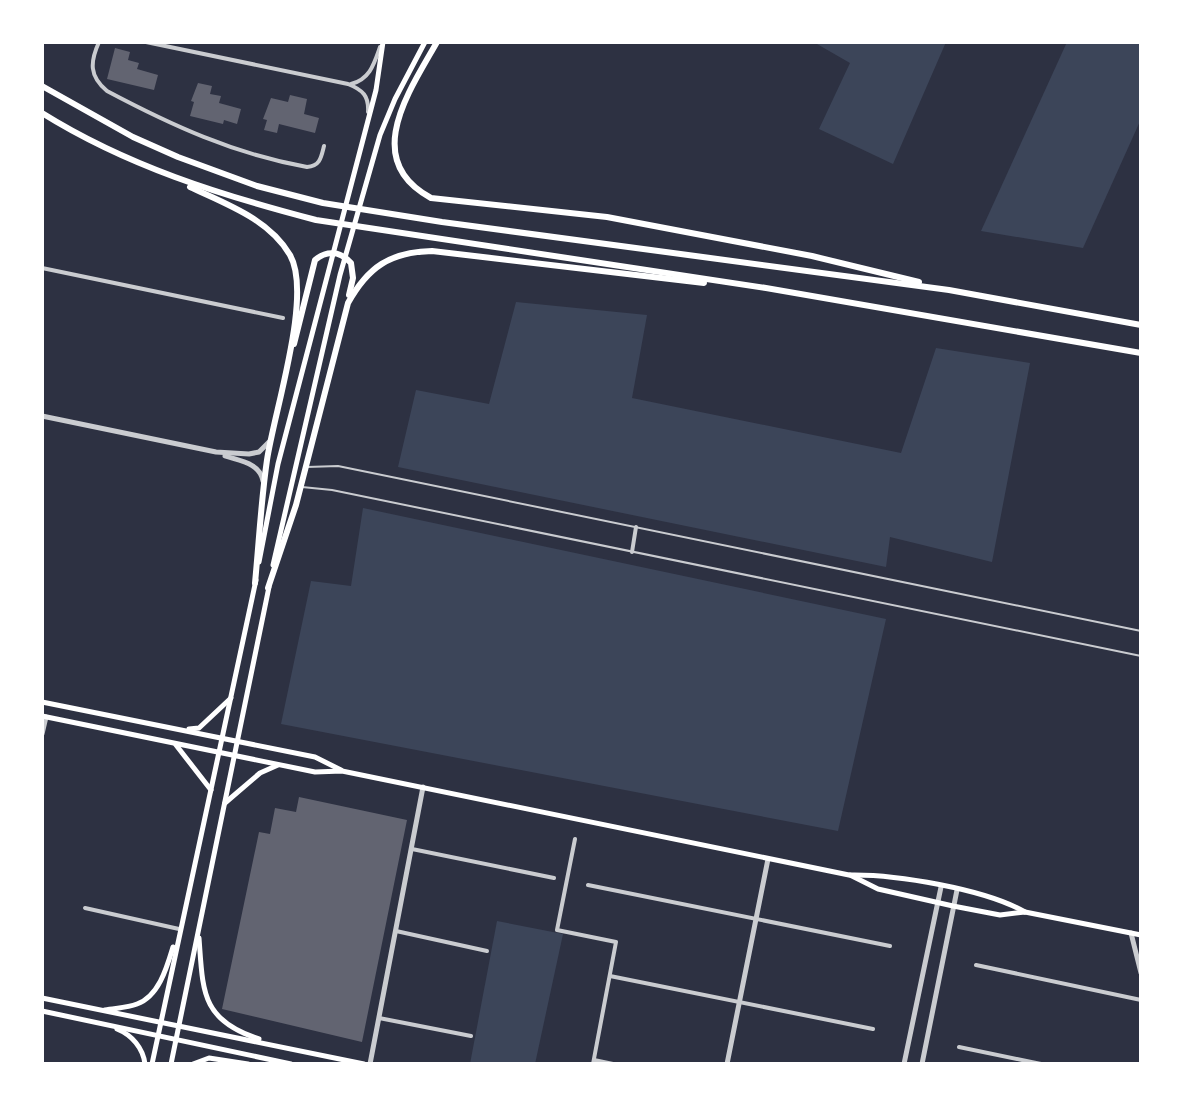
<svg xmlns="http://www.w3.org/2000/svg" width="1183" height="1106" font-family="Figtree,sans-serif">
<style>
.green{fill:#3c4559}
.building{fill:#626471}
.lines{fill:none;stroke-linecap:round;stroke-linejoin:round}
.service{stroke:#caccd0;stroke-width:2}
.minor{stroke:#caccd0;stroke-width:4}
.tertiary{stroke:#caccd0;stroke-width:5}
.secondary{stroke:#fff;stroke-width:5}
.trunk{stroke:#fff;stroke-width:6}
</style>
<rect width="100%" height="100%" fill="#2d3142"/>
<!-- green -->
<g class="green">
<polygon points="818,42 946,42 893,164 819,129 850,63 817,44"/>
<polygon points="1067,42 1141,42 1141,119 1083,248 981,231"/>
<polygon points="516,302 647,315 632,398 901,453 936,348 1030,363 992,562 890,537 886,567 398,467 416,390 489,404"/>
<polygon points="363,508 886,619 838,831 281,724 311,581 351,586"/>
<polygon points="497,921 563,934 535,1064 470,1064"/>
</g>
<!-- building -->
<g class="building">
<polygon points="115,48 130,52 128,60 139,63 137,69 158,75 154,90 107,79"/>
<polygon points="198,83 212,86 210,94 221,96 219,103 241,109 237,124 224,120 223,124 190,116 194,102 191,101"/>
<polygon points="290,95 307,99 304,114 319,118 315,133 279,124 277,133 264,130 267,120 263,119 271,98 288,102"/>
<polygon points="299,797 407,820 362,1042 222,1009 259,832 270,834 275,808 296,812"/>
</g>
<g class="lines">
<!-- service -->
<g class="service">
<polyline points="307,467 338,466 1141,631"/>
<polyline points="302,487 332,490 1141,656"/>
</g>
<!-- minor -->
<g class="minor">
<path d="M 99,42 C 90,62 89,76 107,91 C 171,125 234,154 307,167 C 320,166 321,158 324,146"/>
<path d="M 146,42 L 348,84 C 363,90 369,96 368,112"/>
<path d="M 351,84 C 370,79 374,64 380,47"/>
<polyline points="42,268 283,318"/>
<polyline points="632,552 636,527"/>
<polyline points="575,839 557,930 616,942 593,1064"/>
<polyline points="412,849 554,878"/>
<polyline points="588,885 890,946"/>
<polyline points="85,908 179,929"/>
<polyline points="396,931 487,951"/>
<polyline points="976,965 1141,1000"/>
<polyline points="610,976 873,1029"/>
<polyline points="379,1018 471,1036"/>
<polyline points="959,1047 1041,1064"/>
<polyline points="594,1060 613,1064"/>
</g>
<!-- tertiary -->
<g class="tertiary">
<polyline points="42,416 216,452 249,454 259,452 269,442"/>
<path d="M 225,456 C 240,461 260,463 263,481"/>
<polyline points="42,734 46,717"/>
<polyline points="1131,933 1141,973"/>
<polyline points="370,1064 423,787"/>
<polyline points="727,1064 768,859"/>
<polyline points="904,1064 941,887"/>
<polyline points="922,1064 957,890"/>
</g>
<!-- secondary -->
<g class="secondary">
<polyline points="259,562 278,464 376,90 383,42"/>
<polyline points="273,565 340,275 380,135 395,99 425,42"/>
<polyline points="42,702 315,757 341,770"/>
<path d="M 42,716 L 315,772 L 342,771 L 849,875 C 895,874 985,889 1025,912"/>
<polyline points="189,729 199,728 231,698"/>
<polyline points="176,745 211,790"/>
<polyline points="225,803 260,773 278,765"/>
<polyline points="850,875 878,889 953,906 1000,915 1025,912 1141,935"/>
<path d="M 199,938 C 203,992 201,1020 259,1039"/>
<polyline points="42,998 364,1064"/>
<path d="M 105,1010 C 115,1008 127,1008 137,1004 C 159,996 167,967 173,947"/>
<polyline points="42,1011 291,1064"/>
<path d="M 117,1029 C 132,1035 143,1048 145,1064"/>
<polyline points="152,1064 256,580"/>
<polyline points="171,1064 269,587"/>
<polyline points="193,1064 209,1058 248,1064"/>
</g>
<!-- trunk -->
<g class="trunk">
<path d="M 437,42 C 410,90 360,160 431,198 L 607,217 L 812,256 L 919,282"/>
<polyline points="42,86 133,137 178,157 257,186 323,203 442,222 949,290 1141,325"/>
<path d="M 42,113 C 127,166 220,195 316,220 L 766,288 L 1141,353"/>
<path d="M 190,187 C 226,204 269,219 290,255 C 313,295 274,412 267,460 C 261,501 259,542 255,583"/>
<path d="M 294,344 L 315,260 C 327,250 340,251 351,263 L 353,278 L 349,295"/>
<path d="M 268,588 L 296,505 L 348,303 C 368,267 390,252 432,251 L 704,283"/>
</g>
</g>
<!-- border -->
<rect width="1183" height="1106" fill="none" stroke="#ffffff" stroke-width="88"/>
</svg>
